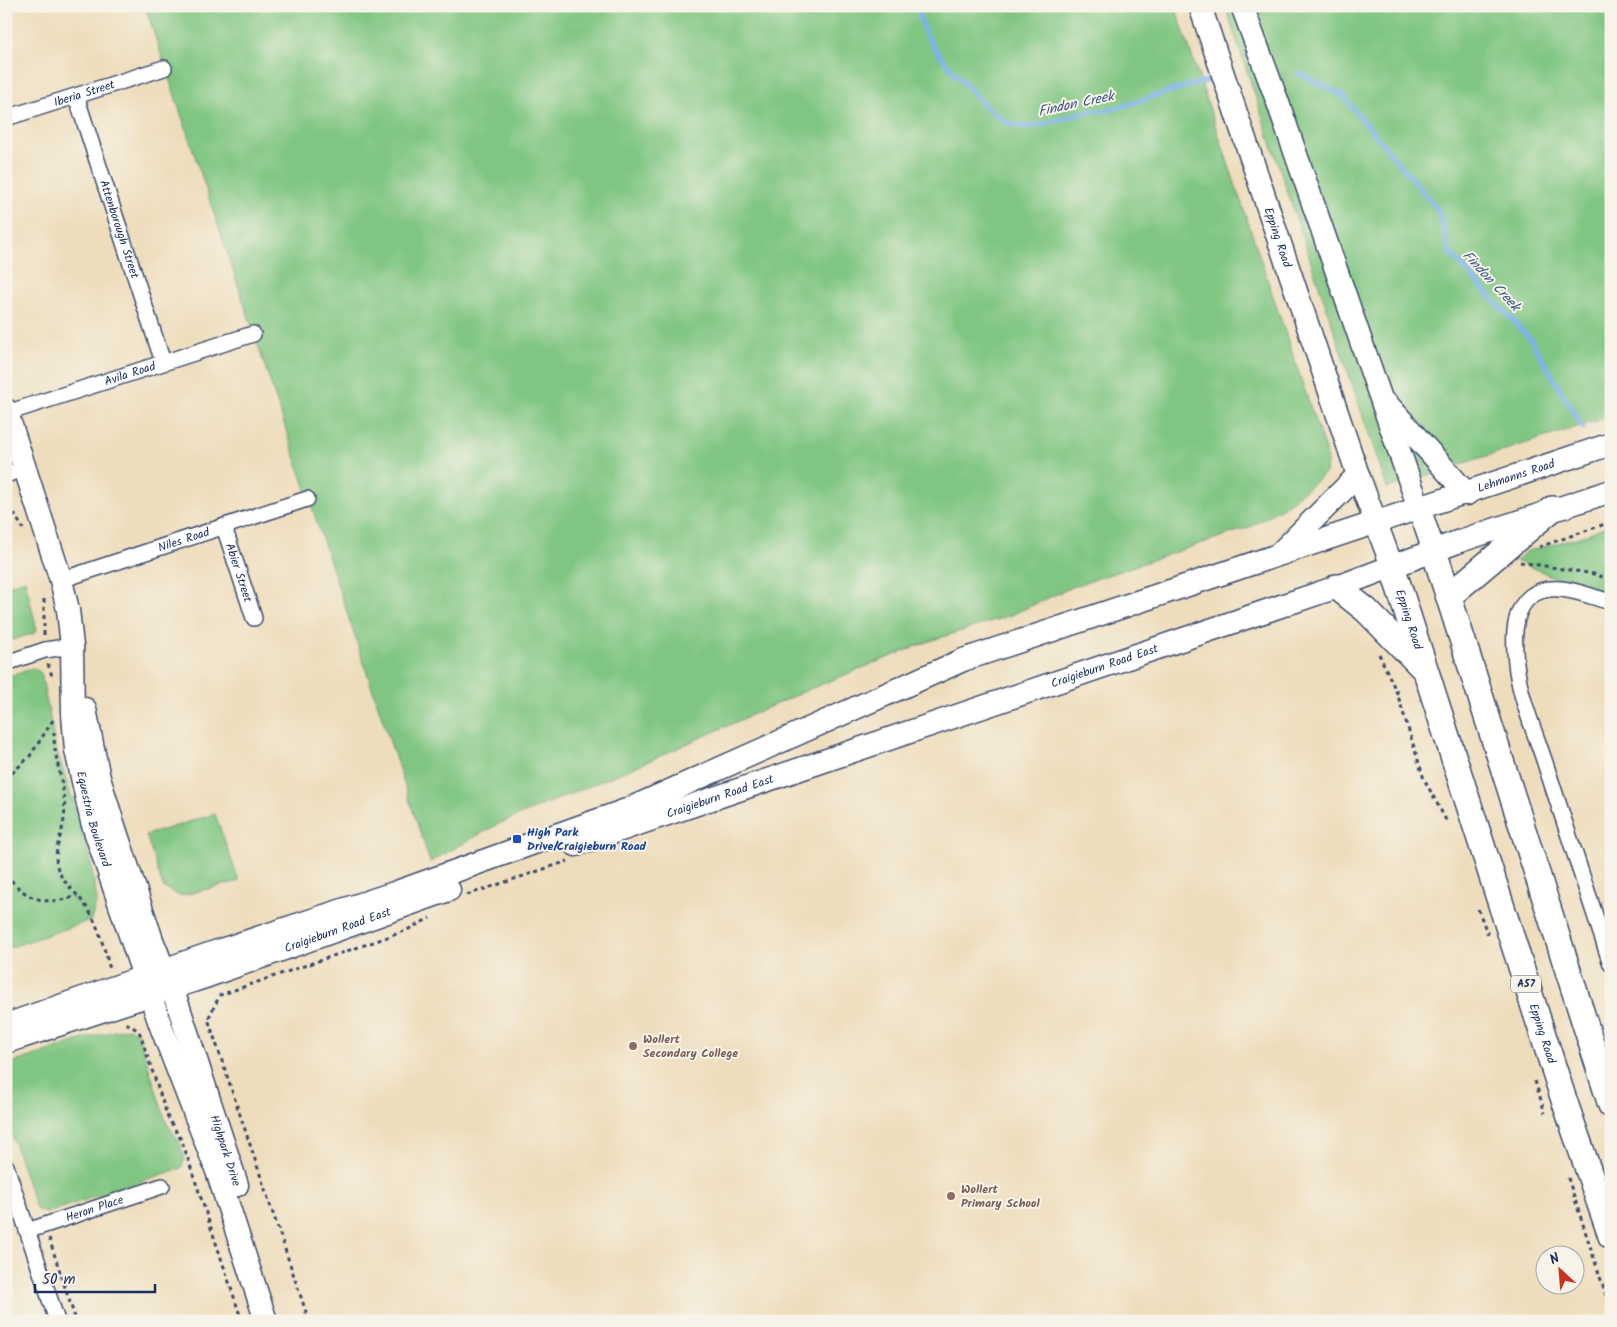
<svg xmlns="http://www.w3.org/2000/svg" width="1617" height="1327" font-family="Kalam,sans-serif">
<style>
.green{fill:#80c682;stroke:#4e7a70}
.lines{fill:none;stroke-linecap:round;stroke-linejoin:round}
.stream{stroke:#7cb2ea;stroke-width:5}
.street-casing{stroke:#3b496c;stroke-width:18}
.secondary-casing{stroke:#3b496c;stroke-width:25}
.primary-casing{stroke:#3b496c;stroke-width:28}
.path{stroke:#3b496c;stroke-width:3;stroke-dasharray:4 4;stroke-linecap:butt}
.street{stroke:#fff;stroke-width:15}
.secondary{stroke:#fff;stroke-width:22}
.primary{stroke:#fff;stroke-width:25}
.transit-dot{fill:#1a4fb4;stroke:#f7f3e8;stroke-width:2}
.education-dot{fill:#8d6e63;stroke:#f7f3e8;stroke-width:2}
.labels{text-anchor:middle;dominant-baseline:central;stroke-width:4;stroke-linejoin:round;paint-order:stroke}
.shield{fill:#f7f3e8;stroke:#5d6a87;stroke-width:1}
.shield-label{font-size:11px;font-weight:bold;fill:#1b2f5e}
.street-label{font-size:12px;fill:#1b2f5e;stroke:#f7f3e8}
.transit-label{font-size:12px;font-weight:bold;fill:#164399;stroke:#f7f3e8;text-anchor:start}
.education-label{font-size:12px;font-weight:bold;fill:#785e54;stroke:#f7f3e8;text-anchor:start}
.water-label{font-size:14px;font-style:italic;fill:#385688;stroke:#f7f3e8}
</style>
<rect width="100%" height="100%" fill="#f7f3e8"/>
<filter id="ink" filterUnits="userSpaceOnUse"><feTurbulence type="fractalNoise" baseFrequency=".02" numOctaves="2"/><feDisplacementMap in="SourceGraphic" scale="10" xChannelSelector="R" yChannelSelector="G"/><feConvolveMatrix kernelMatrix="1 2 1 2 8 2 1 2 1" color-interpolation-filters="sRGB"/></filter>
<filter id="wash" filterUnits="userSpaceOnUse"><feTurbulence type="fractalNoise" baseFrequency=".0096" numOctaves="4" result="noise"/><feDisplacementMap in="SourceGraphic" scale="20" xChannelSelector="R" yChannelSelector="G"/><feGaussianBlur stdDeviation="1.12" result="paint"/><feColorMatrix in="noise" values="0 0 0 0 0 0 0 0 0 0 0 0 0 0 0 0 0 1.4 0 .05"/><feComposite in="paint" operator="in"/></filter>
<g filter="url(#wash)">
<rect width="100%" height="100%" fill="#eeddbc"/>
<!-- green -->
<g class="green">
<polygon points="145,6 1175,6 1328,459 1325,473 1320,478 1282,508 1250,527 1072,587 1011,615 927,642 805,691 642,764 498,824 430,862"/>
<polygon points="1225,6 1611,6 1611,416 1387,488"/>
<polygon points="1611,524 1611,596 1571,584 1516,561 1525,552 1580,537"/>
<polygon points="25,580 37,630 35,633 6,642 6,586"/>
<polygon points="34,668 41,673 56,748 88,847 97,900 91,920 6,949 6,677"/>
<polygon points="215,814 239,881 180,896 163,887 146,835"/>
<polygon points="128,1028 138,1033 166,1122 180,1143 185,1159 181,1168 46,1213 36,1209 6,1118 6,1065 83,1039"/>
</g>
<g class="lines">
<!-- stream -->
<g class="stream">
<path d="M 918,6 C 920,34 938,54 956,74 C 969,89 991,115 1009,123 C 1029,134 1066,116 1086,112 C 1094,110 1102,112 1109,110 C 1143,101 1174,88 1208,81"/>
<polyline points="1298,73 1342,95 1438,210 1449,252 1531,340 1583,428"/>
</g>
</g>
</g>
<g filter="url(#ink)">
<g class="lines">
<defs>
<g id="street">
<path id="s1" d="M 76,96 L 163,362"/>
<path id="s2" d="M 6,118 L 164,68"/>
<path id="s3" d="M 7,413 L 253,334"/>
<polyline points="6,475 25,468"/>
<path id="s4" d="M 224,527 L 254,618"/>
<path id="s5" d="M 61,580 L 307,499"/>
<path d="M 1611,602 C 1587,596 1553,579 1531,596 C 1510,612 1514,648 1517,671 C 1522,704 1537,737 1547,769 C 1568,834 1590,899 1611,964"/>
<polyline points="6,663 45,650 72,646"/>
<polyline points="6,1166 57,1321"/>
<path id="s6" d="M 27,1231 L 162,1186"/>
</g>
<g id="secondary">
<path id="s7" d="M 1200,6 L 1358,475 L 1392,566"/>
<polyline points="1242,6 1277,100 1434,551"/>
<polyline points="1388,405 1467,494"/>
<path id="s8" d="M 6,410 L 61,580 L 68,610 L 72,646 L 73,715 L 76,750 L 92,822 L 160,1024 L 217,1171 L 266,1321"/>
<polyline points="1281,552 1358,475"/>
<path id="s9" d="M 85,709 L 99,778 L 112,820 L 152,940 L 178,1005 L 237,1185"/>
<path id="s10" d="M 576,845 L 1337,587 L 1460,541 L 1611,491"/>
<path id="s11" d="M 6,1025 L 212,953 L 394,893 L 629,809 L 963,660 L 1611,444"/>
<path id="s12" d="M 6,1042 L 208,976 L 449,890"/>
</g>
<g id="primary">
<polyline points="1434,551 1611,1105"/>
<path id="s13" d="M 1392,566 L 1563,1097 L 1611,1236"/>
<polyline points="1337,587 1366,610 1422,667"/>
<polyline points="1449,596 1552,509"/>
</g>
</defs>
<!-- street casing -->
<use href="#street" class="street-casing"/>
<!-- secondary casing -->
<use href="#secondary" class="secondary-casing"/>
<!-- primary casing -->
<use href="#primary" class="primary-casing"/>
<!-- path -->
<g class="path">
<polyline points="6,499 23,529"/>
<polyline points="1539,547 1611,522"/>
<polyline points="1520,562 1594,574 1611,580"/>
<polyline points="44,635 44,599"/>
<polyline points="1379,654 1397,693 1424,779 1447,822"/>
<polyline points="48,664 53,679"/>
<path d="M 54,732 C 53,761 68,789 64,819 C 62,837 51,853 59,872 C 65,885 77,893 85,905 C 98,922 104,949 110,969"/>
<polyline points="6,779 30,756 55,717"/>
<path d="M 6,874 C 27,901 45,906 77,896"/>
<polyline points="467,895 568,861"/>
<polyline points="1478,909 1488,935"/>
<polyline points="126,1023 139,1031 168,1118 182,1141 242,1321"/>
<polyline points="1535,1081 1545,1113"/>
<polyline points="1568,1178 1611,1311"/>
<polyline points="49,1238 76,1321"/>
<polyline points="309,1321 208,1019 220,995 405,931 430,918"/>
</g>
<!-- street -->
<use href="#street" class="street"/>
<!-- secondary -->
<use href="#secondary" class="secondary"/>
<!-- primary -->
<use href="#primary" class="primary"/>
</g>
</g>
<!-- markers -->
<rect class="transit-dot" x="512" y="834" width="10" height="10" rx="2.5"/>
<g class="education-dot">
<circle cx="633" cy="1046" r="5"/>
<circle cx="951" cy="1196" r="5"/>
</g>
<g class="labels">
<!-- shield labels -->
<rect class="shield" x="1511" y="975.5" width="30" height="17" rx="4"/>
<g class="shield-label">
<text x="1526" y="984">A57</text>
</g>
<!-- street labels -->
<g class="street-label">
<text stroke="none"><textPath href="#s2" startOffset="82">Iberia Street</textPath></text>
<text stroke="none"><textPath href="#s1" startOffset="140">Attenborough Street</textPath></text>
<text stroke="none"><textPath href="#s7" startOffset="244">Epping Road</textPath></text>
<text stroke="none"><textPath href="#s3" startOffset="129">Avila Road</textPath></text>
<text stroke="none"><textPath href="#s11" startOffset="1608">Lehmanns Road</textPath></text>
<text stroke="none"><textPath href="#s5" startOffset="129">Niles Road</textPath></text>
<text stroke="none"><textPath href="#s4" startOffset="48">Abier Street</textPath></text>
<text stroke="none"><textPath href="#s13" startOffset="56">Epping Road</textPath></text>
<text stroke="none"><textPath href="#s10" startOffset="558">Craigieburn Road East</textPath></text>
<text stroke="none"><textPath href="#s10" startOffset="152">Craigieburn Road East</textPath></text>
<text stroke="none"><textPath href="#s8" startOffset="421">Equestria Boulevard</textPath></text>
<text stroke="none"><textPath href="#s12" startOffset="350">Craigieburn Road East</textPath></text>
<text stroke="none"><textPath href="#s13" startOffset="491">Epping Road</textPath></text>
<text stroke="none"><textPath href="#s9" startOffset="464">Highpark Drive</textPath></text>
<text stroke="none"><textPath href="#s6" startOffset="71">Heron Place</textPath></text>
</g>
<!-- transit labels -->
<g class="transit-label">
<text x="527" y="832">High Park<tspan x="527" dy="14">Drive/Craigieburn Road</tspan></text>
</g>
<!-- education labels -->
<g class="education-label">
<text x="643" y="1039">Wollert<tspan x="643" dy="14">Secondary College</tspan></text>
<text x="961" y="1189">Wollert<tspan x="961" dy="14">Primary School</tspan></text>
</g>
<!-- water labels -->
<g class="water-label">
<text transform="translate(1076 104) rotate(-12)">Findon Creek</text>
<text transform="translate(1491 281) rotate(47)">Findon Creek</text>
</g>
</g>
<!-- margin -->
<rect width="1617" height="1327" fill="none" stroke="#f7f3e8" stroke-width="25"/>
<!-- north arrow -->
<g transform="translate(1560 1270) rotate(334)"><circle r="24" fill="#f7f3e8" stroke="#9fa5b1"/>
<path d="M0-4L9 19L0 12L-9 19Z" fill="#c8321e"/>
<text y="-8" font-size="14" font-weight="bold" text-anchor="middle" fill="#1b2f5e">N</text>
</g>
<!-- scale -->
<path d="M35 1284v8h120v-8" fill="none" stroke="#1b2f5e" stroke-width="2.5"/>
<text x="42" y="1284" font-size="15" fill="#1b2f5e" stroke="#f7f3e8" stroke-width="4" paint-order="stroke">50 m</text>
</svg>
